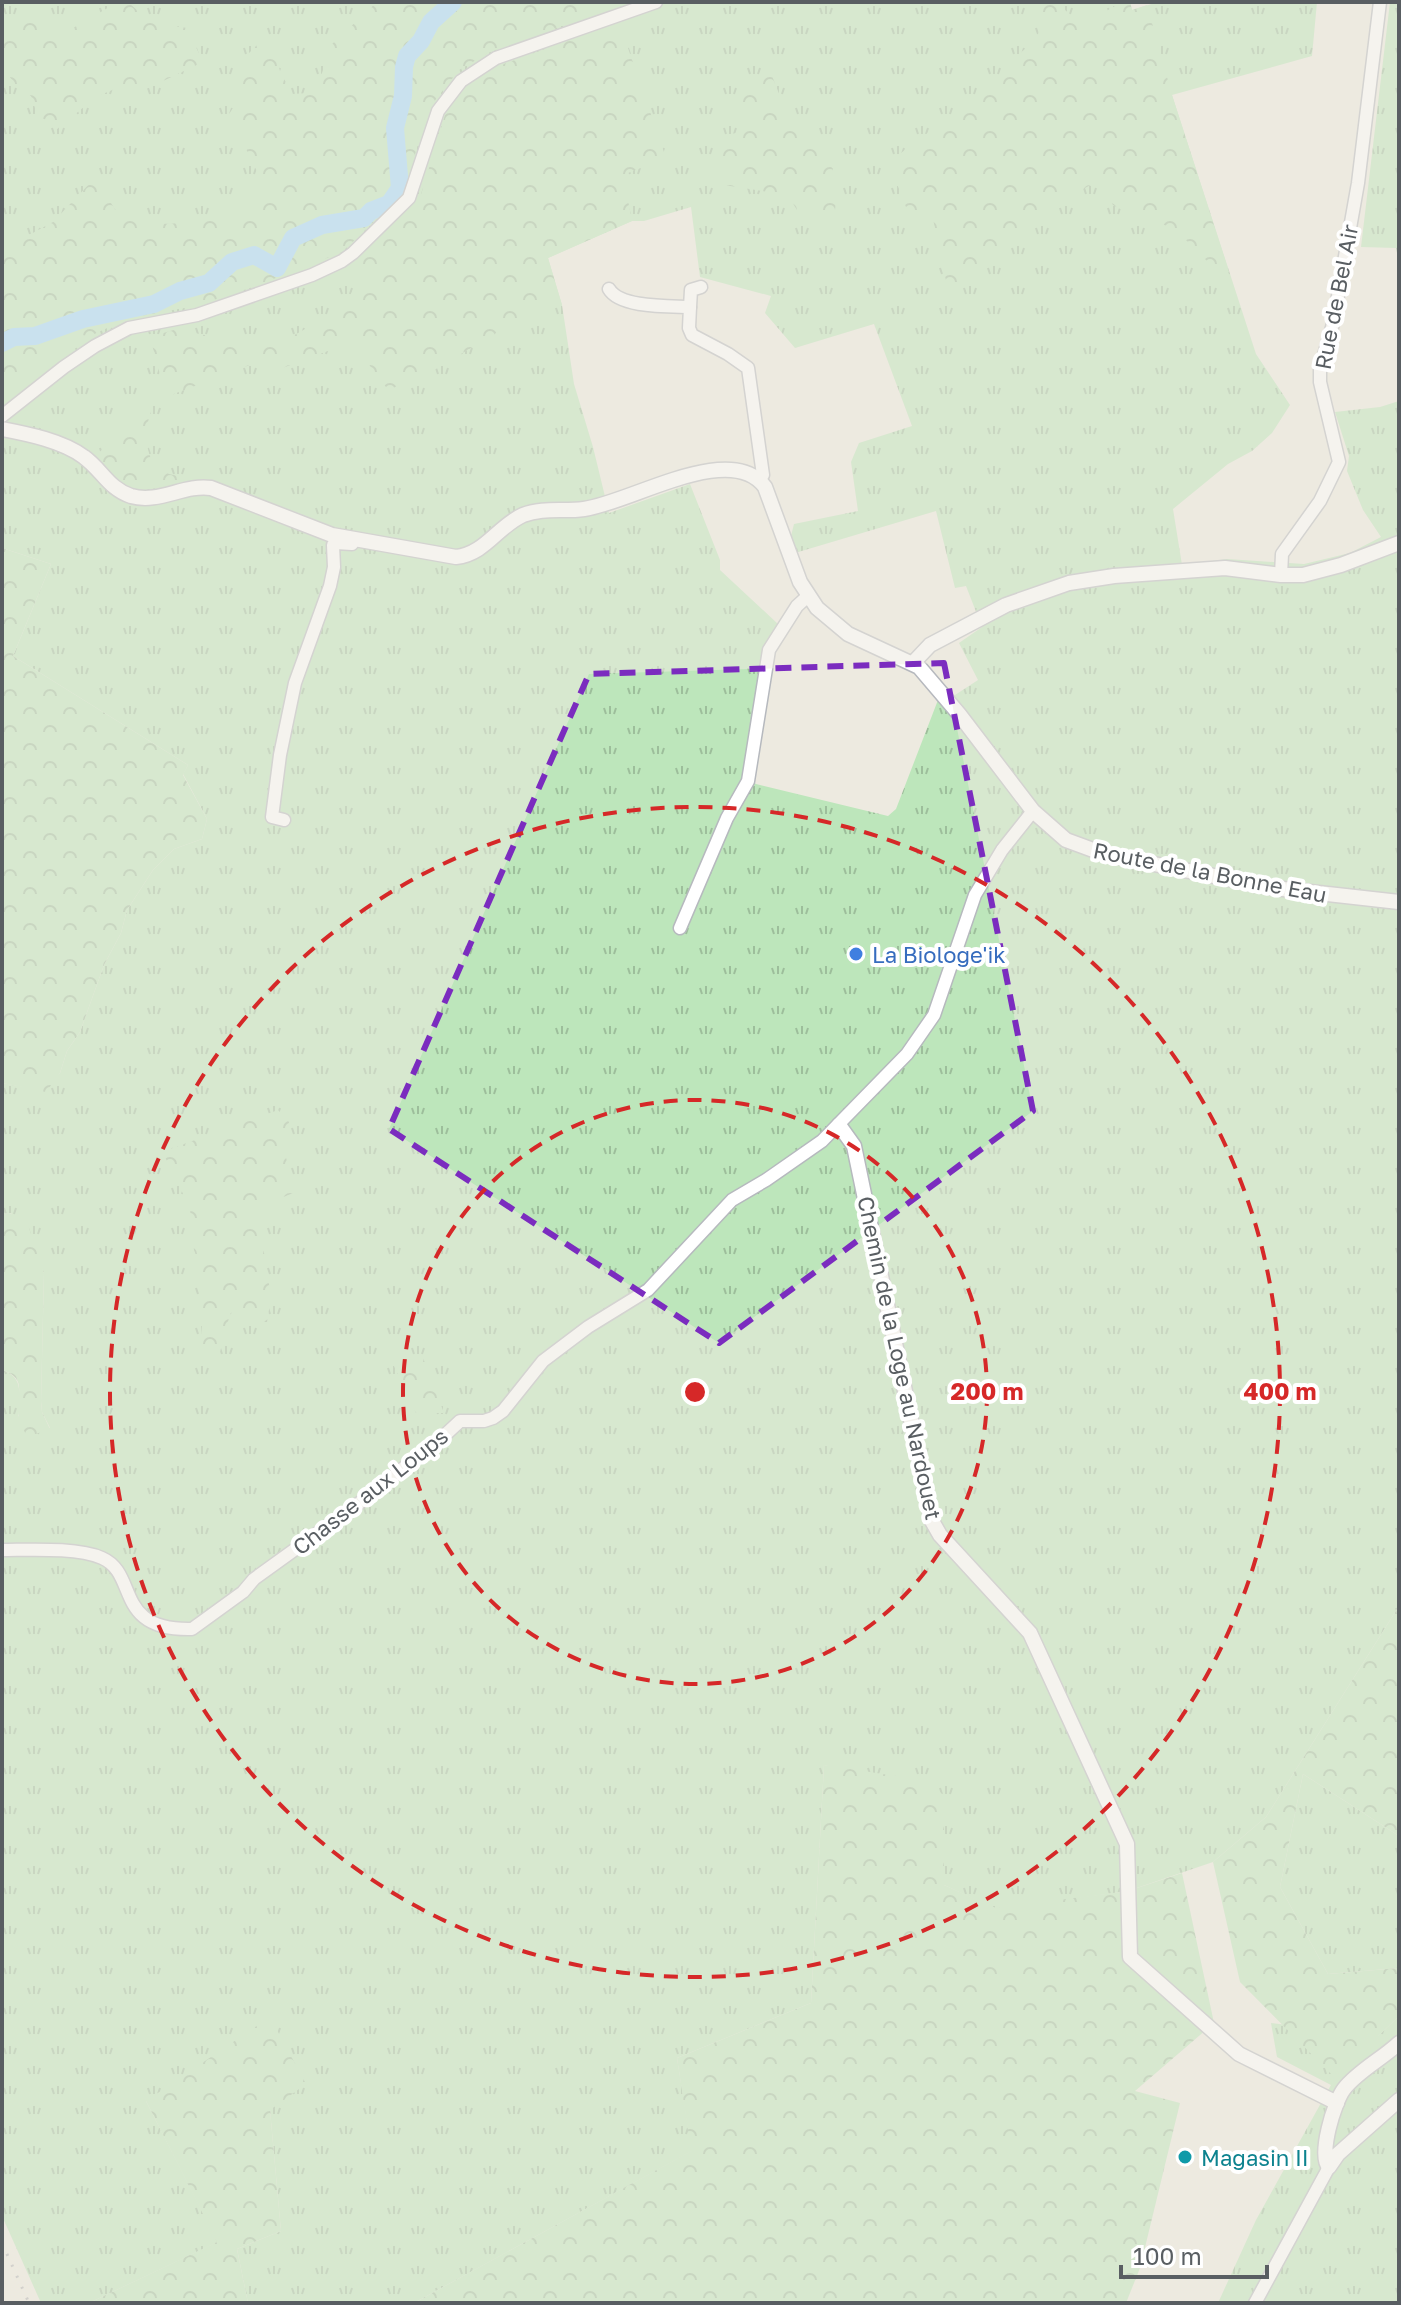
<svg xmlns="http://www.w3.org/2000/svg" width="1401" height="2305" font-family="'Golos Text',sans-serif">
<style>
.grass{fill:url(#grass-tufts);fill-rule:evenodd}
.forest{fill:url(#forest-crowns)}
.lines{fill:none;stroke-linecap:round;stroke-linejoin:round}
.river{stroke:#9ed8ff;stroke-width:18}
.minor-casing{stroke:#b6b9be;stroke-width:15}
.tertiary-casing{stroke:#b6b9be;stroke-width:17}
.minor{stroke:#fff;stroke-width:12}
.tertiary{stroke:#fff;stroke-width:14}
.rail{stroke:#b2b3b3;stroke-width:3;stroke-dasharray:2 10;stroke-linecap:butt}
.marked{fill:none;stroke:#7b2cbf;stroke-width:6;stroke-dasharray:16 10;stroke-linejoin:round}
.ring{fill:none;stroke:#d62828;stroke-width:4;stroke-dasharray:14 10}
.shop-dot{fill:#3f7fe0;stroke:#fff;stroke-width:3}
.culture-dot{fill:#0f9aa8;stroke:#fff;stroke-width:3}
.labels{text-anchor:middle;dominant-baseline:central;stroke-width:8;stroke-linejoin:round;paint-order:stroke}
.street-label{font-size:22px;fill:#595e62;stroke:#fff}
.shop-label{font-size:22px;fill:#366cbe;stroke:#fff;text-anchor:start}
.culture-label{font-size:22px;fill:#0d838f;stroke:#fff;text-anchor:start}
.centre{fill:#d62828;stroke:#fff;stroke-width:4}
.ring-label{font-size:24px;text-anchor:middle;font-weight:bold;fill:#d62828;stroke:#fff;stroke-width:8;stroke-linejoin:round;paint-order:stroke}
</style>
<defs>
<pattern id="grass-tufts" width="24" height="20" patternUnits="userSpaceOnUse" patternTransform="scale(2)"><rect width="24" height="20" fill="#bde6bb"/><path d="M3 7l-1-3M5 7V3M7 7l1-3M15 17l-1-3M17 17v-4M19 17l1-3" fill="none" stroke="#9dbe9b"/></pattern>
<pattern id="forest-crowns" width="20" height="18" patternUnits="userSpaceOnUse" patternTransform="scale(2)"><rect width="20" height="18" fill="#bde6bb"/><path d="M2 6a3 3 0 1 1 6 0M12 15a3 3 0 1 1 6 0" fill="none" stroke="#9dbe9b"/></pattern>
</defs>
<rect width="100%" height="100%" fill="#edeae0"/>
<!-- grass -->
<g class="grass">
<path d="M 2,2 L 1130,2 L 1132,10 L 1158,2 L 1317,2 L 1312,56 L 1172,95 L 1256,354 L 1290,405 L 1272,433 L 1252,451 L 1228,464 L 1173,509 L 1182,565 L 1227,559 L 1304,564 L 1350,553 L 1381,537 L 1363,510 L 1347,471 L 1349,456 L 1335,412 L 1380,407 L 1399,401 L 1399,1606 L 1266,1817 L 1213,1862 L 1128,1891 L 998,1910 L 944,1885 L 944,1797 L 824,1765 L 811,2003 L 677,2058 L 692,2151 L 414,2303 L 248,2303 L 237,2249 L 281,2231 L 270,2110 L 146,2101 L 218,2242 L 89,2303 L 41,2303 L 2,2216 L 2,1370 C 25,1377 19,1396 18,1416 L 50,1428 L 42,1412 L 41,1401 L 44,1273 L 11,1213 L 2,1214 L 2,1083 L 37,1089 L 60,1073 L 67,1051 L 80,1032 L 104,965 L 121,933 L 127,910 L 153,870 L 174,849 L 202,839 L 207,819 L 183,774 L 188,765 L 13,656 L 51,564 L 2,548 ZM 691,207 L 700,277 L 771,296 L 765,313 L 795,348 L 874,324 L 912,426 L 859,443 L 851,462 L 858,511 L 794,524 L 790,540 L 795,553 L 936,511 L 955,588 L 966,586 L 982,627 L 959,643 L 978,680 L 952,697 L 938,700 L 896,809 L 888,816 L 756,784 L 744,775 L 760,660 L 778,624 L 720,570 L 720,560 L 690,484 L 609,513 L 593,447 L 574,384 L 562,305 L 548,258 L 632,221 L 644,221 Z"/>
<polygon points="1390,2 1399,2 1399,263 1396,248 1361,247"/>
<polygon points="1303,1774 1399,1836 1399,1968 1328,1974 1280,1887"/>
<polygon points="1399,2016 1399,2303 1218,2303 1256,2220 1331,2085 1277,2057 1271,2023 1378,2036"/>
</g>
<!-- forest -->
<g class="forest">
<polygon points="118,2 128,2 150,22 187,28 203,62 146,89 126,84 96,97 56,130 47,120 38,117 31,96 16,85 6,72 2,61 2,35 27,14 55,34 61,35"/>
<path d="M 377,2 L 594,2 L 596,13 L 488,53 L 459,70 L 429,108 L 403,194 L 342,252 L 253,287 L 195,306 L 129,318 L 90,336 L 74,334 L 59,337 L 26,374 L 22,392 L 13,391 L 2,385 L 2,238 L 29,235 L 53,222 L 92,181 L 100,182 C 106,192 111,206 119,214 C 135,230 197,223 217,217 C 235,212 252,204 269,196 L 229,114 L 237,102 L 245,75 L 247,55 L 260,42 L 273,46 L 280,71 L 292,94 L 308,93 L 322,73 L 331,45 Z"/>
<path d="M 1035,2 L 1056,2 L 1082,25 L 1122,2 L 1130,2 L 1132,10 L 1147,5 L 1172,95 L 1229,272 L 1216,270 L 1174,228 L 1129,214 L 1113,205 L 1098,181 L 1044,210 L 1024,225 L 974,277 L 948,290 L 933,219 L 911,220 L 894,176 L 894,159 C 935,123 987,100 1018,56 C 1023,49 1032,45 1036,39 C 1042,29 1039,12 1035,2 Z"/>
<polygon points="619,22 666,158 623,175 632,221 548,258 562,305 511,324 431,372 415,374 389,391 352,342 261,376 257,362 166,397 150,337 177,329 231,341 289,338 343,308 360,278 355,260 420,198 445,115 466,87 501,65"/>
<polygon points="770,71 792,126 823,143 829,156 837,189 834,221 800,215 788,195 724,185 717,144 721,137 743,131 735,98 741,88"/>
<path d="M 154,402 C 145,427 143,442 154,466 L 169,474 L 190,479 C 143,494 128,497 95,457 L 123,427 Z"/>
<polygon points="2,548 51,564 13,656 188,765 183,775 207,819 202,839 174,849 153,870 127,910 121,933 104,965 80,1032 67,1051 60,1073 46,1092 2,1083"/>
<path d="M 278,1110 L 289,1122 L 285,1152 L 293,1193 L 257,1208 L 271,1297 L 267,1322 L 260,1322 L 256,1312 C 246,1308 238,1307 230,1314 L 220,1352 L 210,1357 L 204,1356 L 200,1346 L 202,1324 L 198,1261 L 194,1250 L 190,1208 L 165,1157 L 170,1149 Z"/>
<path d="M 10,1213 L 28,1225 L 44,1273 L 41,1401 L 42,1412 L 50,1429 L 27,1437 C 24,1429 18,1421 18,1412 C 17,1392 27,1378 2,1370 L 2,1214 Z"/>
<polygon points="422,1355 444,1413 416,1413 393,1364"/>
<polygon points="1399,1606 1399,1836 1303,1774 1280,1887 1328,1974 1399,1968 1399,2016 1335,2078 1240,1982 1213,1862 1266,1817"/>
<polygon points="824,1765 929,1781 944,1796 944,1885 996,1908 1128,1891 1182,1873 1214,2023 1135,2091 1180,2103 1140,2268 1126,2303 414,2303 691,2151 677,2058 811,2003"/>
<polygon points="270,2017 306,2084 270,2110 281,2231 237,2249 248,2303 89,2303 217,2242 146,2101"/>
</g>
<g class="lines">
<!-- river -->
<polyline class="river" points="2,343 14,337 35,336 83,319 154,304 180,291 209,283 232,262 254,255 277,268 293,238 322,225 364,218 371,211 389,204 400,188 395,128 403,96 404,67 407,56 421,41 431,22 453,2"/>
<defs>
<g id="minor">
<path d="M 609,289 C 620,308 669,306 690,307 L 689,328 L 692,335 L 728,354 L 748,368 L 763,475 L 759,479"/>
<polyline points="690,307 691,290 701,287"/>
<polyline points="2,416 64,367 95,346 129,328 197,315 312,275 342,261 353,253 409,198 438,111 461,81 496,58 656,2"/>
<polyline points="1281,575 1282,554 1320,501 1339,462 1320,382 1320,369 1333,324 1358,183 1380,2"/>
<polyline points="284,820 272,817 280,755 295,683 330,586 334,567 333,545 336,543 352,544"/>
<polyline points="680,928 727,818 748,781 769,650 797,606 808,596"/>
<path d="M 2,1550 C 29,1550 77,1547 102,1558 C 139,1574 113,1631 192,1629 L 243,1592 L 254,1579 L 362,1501 L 445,1435 L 460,1421 L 484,1421 L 493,1418 L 503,1411 L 543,1361 L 588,1327 L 648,1290 L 732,1200 L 766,1180 L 822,1141 L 907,1054 L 934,1015 L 975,895 L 1002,850 L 1033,811"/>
<polyline points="1255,2303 1329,2167"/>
</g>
<g id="tertiary">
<path d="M 2,429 C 28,434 63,441 84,457 C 102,470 109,489 131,496 C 159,504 184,484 211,488 L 332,535 L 456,557 C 485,554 498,526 523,515 C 543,507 564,512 584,509 C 630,503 731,440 765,487 L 800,582 L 817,608 L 848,634 L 919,667 L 959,714 L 1033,811 L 1066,840 L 1104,854 L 1274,888 L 1399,902"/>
<polyline points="913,663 930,645 1006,605 1069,583 1114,576 1225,568 1281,575 1303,575 1341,565 1399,543"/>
<polyline points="839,1125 854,1146 932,1521 940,1535 1030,1633 1127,1844 1130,1957 1239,2054 1337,2103"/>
<path d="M 1399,2043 C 1382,2059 1358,2071 1344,2089 C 1334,2102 1318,2156 1329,2167 L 1338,2154 L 1399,2100"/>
</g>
</defs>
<!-- minor casing -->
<use href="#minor" class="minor-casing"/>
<!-- tertiary casing -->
<use href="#tertiary" class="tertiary-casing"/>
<!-- minor -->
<use href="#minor" class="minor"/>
<!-- tertiary -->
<use href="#tertiary" class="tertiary"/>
<!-- rail -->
<polyline class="rail" points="2,2243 29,2303"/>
</g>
<!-- marked area -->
<path d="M0 0H1401V2305H0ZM 944,663 L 1033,1111 L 719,1343 L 389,1129 L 589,674 Z" fill="#edeae0" fill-opacity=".55" fill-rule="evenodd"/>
<path class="marked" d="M 944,663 L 1033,1111 L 719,1343 L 389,1129 L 589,674 Z"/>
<!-- distance rings -->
<g class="ring">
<circle cx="695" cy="1392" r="292"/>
<circle cx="695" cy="1392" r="585"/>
</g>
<!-- markers -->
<circle class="shop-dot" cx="856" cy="954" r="8"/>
<circle class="culture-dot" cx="1185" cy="2157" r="8"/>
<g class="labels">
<!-- street labels -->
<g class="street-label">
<text transform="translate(1336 297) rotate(-79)">Rue de Bel Air</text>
<text transform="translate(1210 872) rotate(11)">Route de la Bonne Eau</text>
<text transform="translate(900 1358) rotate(78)">Chemin de la Loge au Nardouet</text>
<text transform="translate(370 1491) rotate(-38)">Chasse aux Loups</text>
</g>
<!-- shop labels -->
<g class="shop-label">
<text x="872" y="954">La Biologe'ik</text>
</g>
<!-- culture labels -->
<g class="culture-label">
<text x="1201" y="2157">Magasin II</text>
</g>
</g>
<circle cx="695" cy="1392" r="12" class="centre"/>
<g class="ring-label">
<text x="987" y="1400">200 m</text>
<text x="1280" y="1400">400 m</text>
</g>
<!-- border -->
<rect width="1401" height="2305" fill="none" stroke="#595e62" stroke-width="8"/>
<!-- scale -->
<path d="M1121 2265v12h146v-12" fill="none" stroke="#595e62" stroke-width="4"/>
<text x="1133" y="2265" font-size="24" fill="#595e62" stroke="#ffffff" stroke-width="6" paint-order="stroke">100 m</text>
</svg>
